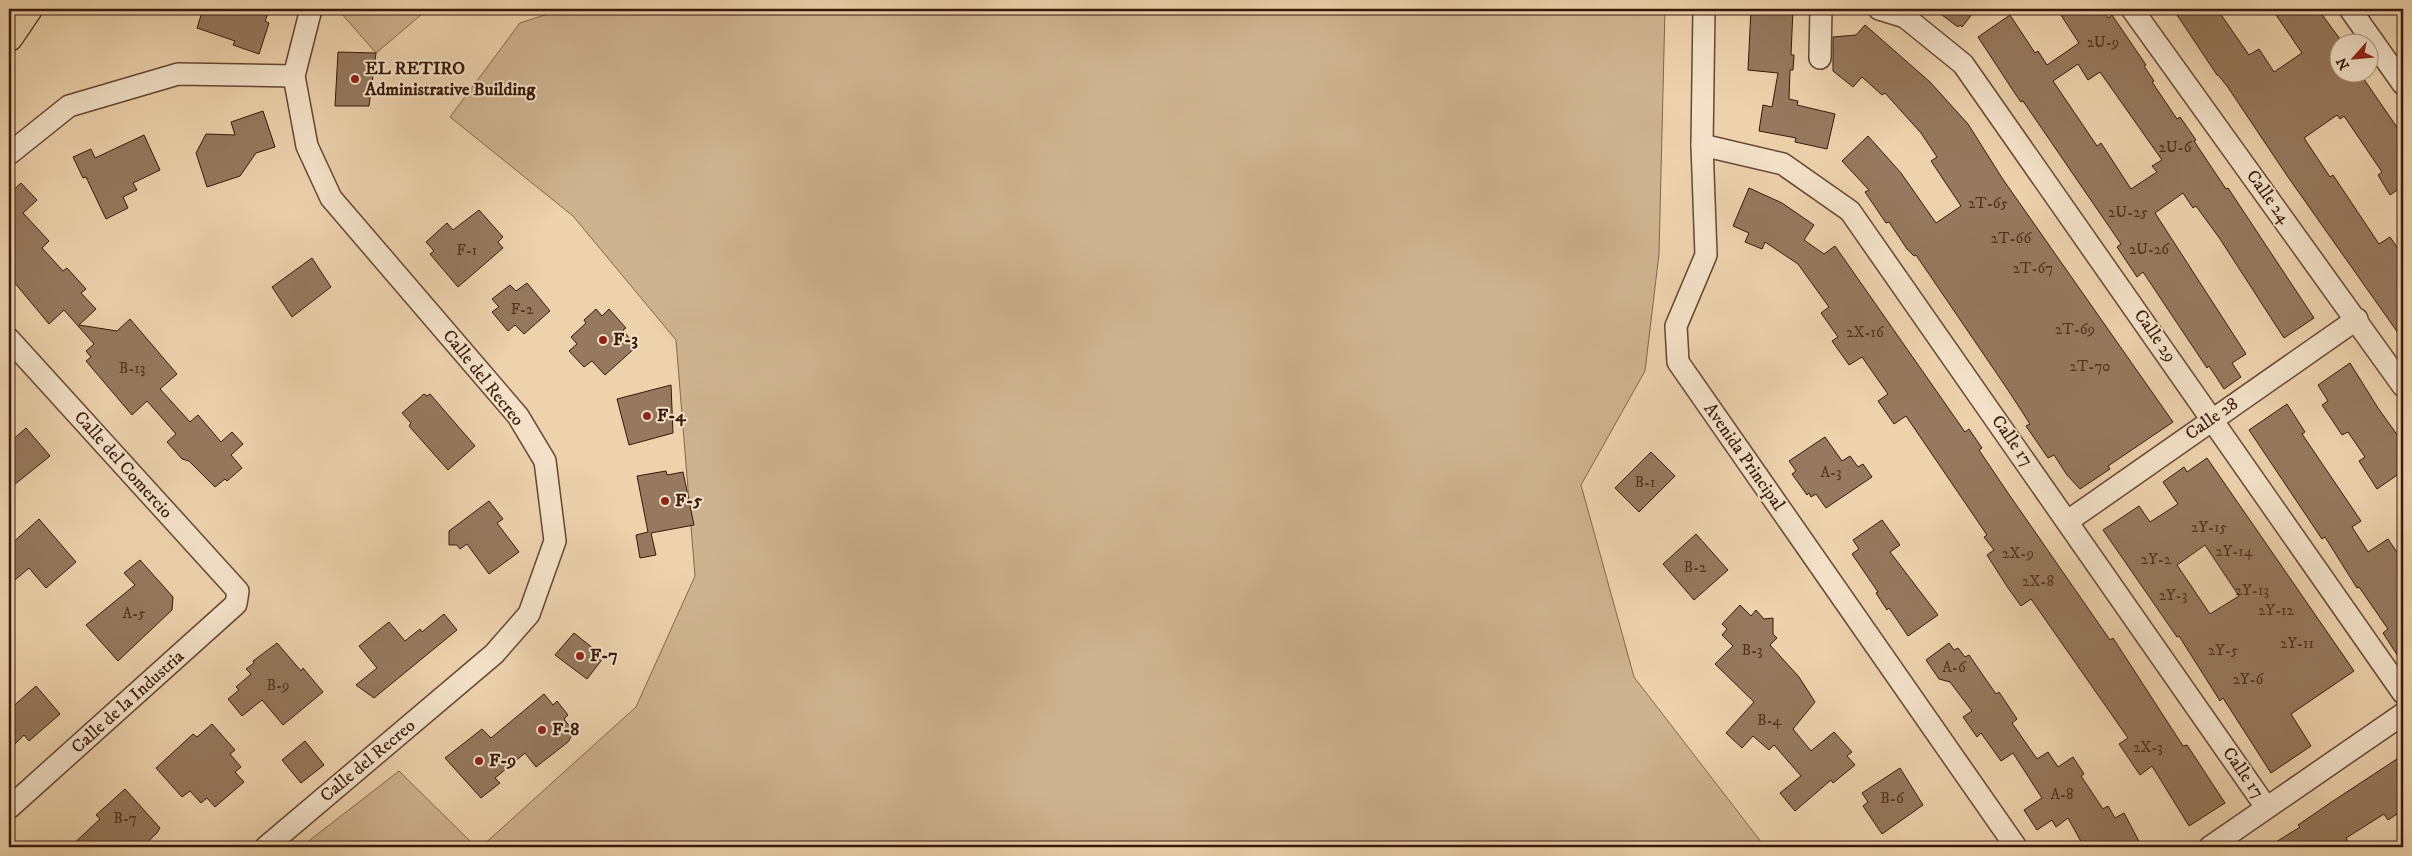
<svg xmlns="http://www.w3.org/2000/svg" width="2412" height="856" font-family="'IM FELL DW Pica',serif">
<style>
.green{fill:#ceb390;stroke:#83664c}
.building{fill:#96795e;stroke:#381909;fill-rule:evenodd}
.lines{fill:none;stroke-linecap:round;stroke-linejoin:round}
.minor-casing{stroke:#654732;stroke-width:24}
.highway-casing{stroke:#381909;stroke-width:30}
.minor{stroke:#f3e2c9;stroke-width:21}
.highway{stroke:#edd2ac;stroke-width:28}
.poi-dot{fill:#8f2418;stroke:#f3e2c9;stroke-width:2}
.labels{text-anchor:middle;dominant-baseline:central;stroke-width:4;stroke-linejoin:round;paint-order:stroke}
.number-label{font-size:15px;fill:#50311e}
.poi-label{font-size:18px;font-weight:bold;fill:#381909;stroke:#f3e2c9;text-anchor:start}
.street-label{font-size:18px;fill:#381909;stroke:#f3e2c9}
</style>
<rect width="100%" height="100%" fill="#edd2ac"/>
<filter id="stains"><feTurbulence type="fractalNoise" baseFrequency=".004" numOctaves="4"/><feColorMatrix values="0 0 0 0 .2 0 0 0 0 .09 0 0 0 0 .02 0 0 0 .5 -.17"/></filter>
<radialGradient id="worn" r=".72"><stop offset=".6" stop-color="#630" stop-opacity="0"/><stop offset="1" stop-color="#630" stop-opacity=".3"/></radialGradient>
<!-- green -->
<g class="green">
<polygon points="346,9 428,9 376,53 341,13"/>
<polygon points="563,9 1665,9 1659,254 1645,371 1581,485 1634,677 1765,847 481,847 636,707 695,576 676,340 573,216 450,117 520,23"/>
<polygon points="399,771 476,847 301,847"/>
</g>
<!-- building -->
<g class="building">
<polygon points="203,9 270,9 265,21 269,23 259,54 233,45 235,41 197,28"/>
<polygon points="1751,9 1793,9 1791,55 1794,55 1793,70 1790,70 1789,99 1798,101 1797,105 1835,114 1827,149 1795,142 1796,138 1759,131 1763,105 1772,107 1778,73 1748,70"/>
<polygon points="1934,9 1976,9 1962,27 1960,25 1958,27"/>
<path d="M 2057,9 L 2102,9 L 2108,18 L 2112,15 L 2146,65 L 2144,66 L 2154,81 L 2152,82 L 2177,119 L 2180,117 L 2196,140 L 2194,141 L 2226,189 L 2228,188 L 2314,318 L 2284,338 L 2220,239 L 2196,206 L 2193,208 L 2183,193 L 2155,213 L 2246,354 L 2232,363 L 2241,377 L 2224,389 L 2209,366 L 2207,368 L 2143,272 L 2137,277 L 2117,247 L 2121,244 L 2023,101 L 2021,102 L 2016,95 L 1978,37 L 2010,15 L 2035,53 L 2038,51 L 2047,65 L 2079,43 ZM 2078,64 L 2088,80 L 2100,72 L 2162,160 L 2152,166 L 2157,172 L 2131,189 L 2101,143 L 2097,146 L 2053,81 Z"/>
<polygon points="2173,9 2217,9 2249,55 2259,49 2274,72 2302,53 2272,9 2318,9 2334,31 2340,39 2340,72 2359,72 2403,136 2403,186 2390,195 2378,175 2382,172 2344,116 2340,119 2337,115 2304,138 2330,177 2333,175 2379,244 2390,237 2403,256 2403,340 2288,177 2227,86 2218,75 2217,75"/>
<polygon points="1865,25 1930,82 1968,124 2002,178 2173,422 2108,466 2110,469 2080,489 2067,475 2054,455 2048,458 2026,426 2030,424 2008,390 1916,255 1914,256 1907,249 1889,222 1886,223 1865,192 1869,190 1842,161 1868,136 1901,173 1936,223 1961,206 1931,161 1937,157 1921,133 1885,93 1882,95 1862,77 1853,87 1833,71 1833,37 1856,35"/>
<polygon points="338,52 376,53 369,106 335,106"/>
<polygon points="263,111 275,147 256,153 240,176 207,187 196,153 206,134 235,135 231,122"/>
<polygon points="144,135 160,170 133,183 137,190 123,197 128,208 106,219 86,177 83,178 73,157 91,149 95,158"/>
<polygon points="21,183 37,200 23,213 49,241 42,248 63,271 67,268 86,289 81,293 96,309 79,325 117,331 130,319 177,374 160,389 190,422 198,415 221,442 232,432 243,444 231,455 242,468 227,481 225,479 215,487 189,461 182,459 167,442 176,434 147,401 132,415 86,361 91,357 86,351 94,344 64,310 49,324 9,276 9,194"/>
<polygon points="1749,188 1782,203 1814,225 1804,240 1824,254 1835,246 1965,432 1969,429 1982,448 1979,450 2008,493 2110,640 2113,638 2183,746 2187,745 2225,803 2189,826 2152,766 2140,775 2119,744 2128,738 2031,599 2021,606 2008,588 1987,555 1994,550 1984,537 1987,535 1906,416 1894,424 1878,401 1888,394 1862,357 1849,365 1832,341 1838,337 1821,313 1829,307 1798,264 1765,242 1762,249 1745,242 1749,233 1733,226"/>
<polygon points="479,210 503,237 498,242 503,248 458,287 430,254 434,251 426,242 447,223 453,230"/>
<polygon points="312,258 331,287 292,317 272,287"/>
<polygon points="527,283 550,311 524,334 515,325 508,331 492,312 499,307 492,299 510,285 516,291"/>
<polygon points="596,309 602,316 609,309 626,328 623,330 636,347 605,375 592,361 584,367 569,351 577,344 571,337 586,323 584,320"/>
<polygon points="2350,363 2378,408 2403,443 2403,471 2377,489 2359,461 2365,457 2348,432 2342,435 2322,405 2328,401 2318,385"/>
<polygon points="671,385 673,433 629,445 617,399"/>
<polygon points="424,394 427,396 430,394 475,446 448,470 409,426 411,423 402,413"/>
<polygon points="2287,404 2305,432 2302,434 2361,521 2352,527 2368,552 2388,539 2403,561 2403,664 2383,633 2388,629 2359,587 2357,588 2325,537 2322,539 2249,430"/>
<polygon points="26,428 50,456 9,489 9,443"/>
<polygon points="1825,437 1842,461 1850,456 1858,467 1863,464 1872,477 1826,508 1816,494 1811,497 1809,493 1807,495 1792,474 1796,471 1789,461"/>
<polygon points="1651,452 1675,476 1639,512 1615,488"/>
<path d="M 2207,458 L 2354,671 L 2291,714 L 2311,746 L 2271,773 L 2223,698 L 2220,701 L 2179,636 L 2177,637 L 2103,530 L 2139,506 L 2150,522 L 2178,504 L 2163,482 L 2184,467 L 2187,472 ZM 2205,545 L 2239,596 L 2210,614 L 2177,565 Z"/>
<polygon points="666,471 667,475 683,472 694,525 651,533 656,555 640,558 636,535 648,532 637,476"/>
<polygon points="489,501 503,519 497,523 519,552 489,574 467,544 460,549 457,545 449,545 449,531"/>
<polygon points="39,519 76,562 46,588 29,568 9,585 9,546"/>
<polygon points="1882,520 1900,545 1890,552 1938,615 1908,636 1889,608 1887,610 1876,593 1878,592 1852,554 1859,549 1853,540"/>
<polygon points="1696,534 1728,570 1694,600 1663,564"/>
<polygon points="140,560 173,597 172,610 118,661 86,625 135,585 124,573"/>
<polygon points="1740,605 1751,616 1756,610 1764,619 1773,618 1773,634 1777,638 1770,645 1799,677 1815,702 1793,729 1811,751 1834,732 1852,752 1847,756 1855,765 1833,783 1831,780 1795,811 1780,793 1801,776 1774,745 1769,750 1753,736 1742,748 1726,733 1754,702 1715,664 1733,646 1722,635 1727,629 1722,624"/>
<polygon points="444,614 457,630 374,698 356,685 377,668 359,646 389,622 405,641 420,629 422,632"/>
<polygon points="574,633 604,657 587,679 555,655"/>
<polygon points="277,643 301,671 303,668 323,692 283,725 262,700 242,716 228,699 239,690 236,687 251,674 246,669 254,663 253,661"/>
<polygon points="1949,643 1954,650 1958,648 1965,657 1969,655 1996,694 1999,692 2017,719 2012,723 2037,759 2048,752 2058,767 2073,757 2084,774 2081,776 2103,809 2108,806 2115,818 2124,813 2142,847 2084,847 2068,818 2056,827 2052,820 2037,830 2024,810 2042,798 2013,753 2001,761 1981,733 1977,737 1963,717 1972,711 1950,682 1939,679 1926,660"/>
<polygon points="36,686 60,714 29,741 24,735 9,750 9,710"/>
<polygon points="544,694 553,705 557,701 568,715 564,719 574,732 568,742 536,767 525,753 495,778 500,783 481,798 445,758 482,729 491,738"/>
<polygon points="212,724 235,750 230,754 241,767 235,772 244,782 215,807 207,798 201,803 190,791 182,797 156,768 193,734 197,737"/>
<polygon points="305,741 324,765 301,783 282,760"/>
<polygon points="2403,755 2403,810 2388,820 2384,814 2346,838 2352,847 2268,847 2300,827 2298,825 2330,803"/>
<polygon points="1900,768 1923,805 1882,834 1863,806 1868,802 1862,793"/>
<polygon points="125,789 160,828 157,833 142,847 70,847 100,819 96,815"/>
</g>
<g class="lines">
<defs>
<g id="minor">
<polyline points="1704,9 1702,145 1706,255 1676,326 1678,362 2016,847"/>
<polyline points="1879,9 1905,17 1963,64 2403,693"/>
<polyline points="2132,9 2403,386"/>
<polyline points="2350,9 2403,84"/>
<polyline points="1820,58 1821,9"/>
<polyline points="1702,145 1783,164 1850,211 2266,807"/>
<polyline points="9,154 69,106 178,74 294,76"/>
<polyline points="9,339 238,591 236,604 9,808"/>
<polyline points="2068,521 2357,319"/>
<polyline points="266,847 494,654 529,614 555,541 545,461 518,416 331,198 307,146 294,76 311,9"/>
<polyline points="2210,847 2403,714"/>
</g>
<polyline id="highway" points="9,37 28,9"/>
</defs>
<!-- minor casing -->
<use href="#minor" class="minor-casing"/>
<!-- highway casing -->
<use href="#highway" class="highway-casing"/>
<!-- minor -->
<use href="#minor" class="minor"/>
<!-- highway -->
<use href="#highway" class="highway"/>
</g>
<!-- markers -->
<g class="poi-dot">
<circle cx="355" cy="79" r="5"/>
<circle cx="603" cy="340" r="5"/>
<circle cx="647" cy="416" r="5"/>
<circle cx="665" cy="501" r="5"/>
<circle cx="580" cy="656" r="5"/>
<circle cx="542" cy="730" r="5"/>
<circle cx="479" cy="761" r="5"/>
</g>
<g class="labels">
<!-- number labels -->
<g class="number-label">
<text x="2103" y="42">2U-9</text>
<text x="2175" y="147">2U-6</text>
<text x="1988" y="203">2T-65</text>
<text x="2128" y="212">2U-25</text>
<text x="2011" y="238">2T-66</text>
<text x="2149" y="249">2U-26</text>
<text x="467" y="250">F-1</text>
<text x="2033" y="268">2T-67</text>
<text x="522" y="309">F-2</text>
<text x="2075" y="329">2T-69</text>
<text x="1865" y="332">2X-16</text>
<text x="2090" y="366">2T-70</text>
<text x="132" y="368">B-13</text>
<text x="1831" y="472">A-3</text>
<text x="1645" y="482">B-1</text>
<text x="2209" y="527">2Y-15</text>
<text x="2234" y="551">2Y-14</text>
<text x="2018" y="553">2X-9</text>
<text x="2156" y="559">2Y-2</text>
<text x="1695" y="567">B-2</text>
<text x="2038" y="581">2X-8</text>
<text x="2252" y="590">2Y-13</text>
<text x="2173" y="595">2Y-3</text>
<text x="2276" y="610">2Y-12</text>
<text x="134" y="613">A-5</text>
<text x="2297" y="643">2Y-11</text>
<text x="1752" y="650">B-3</text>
<text x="2223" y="650">2Y-5</text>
<text x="1954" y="667">A-6</text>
<text x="2248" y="679">2Y-6</text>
<text x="278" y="685">B-9</text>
<text x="1769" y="720">B-4</text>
<text x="2148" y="747">2X-3</text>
<text x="2062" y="794">A-8</text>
<text x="1892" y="798">B-6</text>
<text x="125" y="818">B-7</text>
</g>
<!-- poi labels -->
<g class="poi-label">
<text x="365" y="69">EL RETIRO<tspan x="365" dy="21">Administrative Building</tspan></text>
<text x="613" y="340">F-3</text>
<text x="657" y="416">F-4</text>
<text x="675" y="501">F-5</text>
<text x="590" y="656">F-7</text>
<text x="552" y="730">F-8</text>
<text x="489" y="761">F-9</text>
</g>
<!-- street labels -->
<g class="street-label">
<text transform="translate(2268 197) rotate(54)">Calle 24</text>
<text transform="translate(2155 336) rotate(55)">Calle 29</text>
<text transform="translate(483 378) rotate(51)">Calle del Recreo</text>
<text transform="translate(2212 419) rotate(-35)">Calle 28</text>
<text transform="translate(2012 441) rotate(55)">Calle 17</text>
<text transform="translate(1744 457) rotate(55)">Avenida Principal</text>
<text transform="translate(123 465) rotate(48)">Calle del Comercio</text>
<text transform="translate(128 702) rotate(-42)">Calle de la Industria</text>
<text transform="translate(368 761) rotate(-40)">Calle del Recreo</text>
<text transform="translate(2243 773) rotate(55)">Calle 17</text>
</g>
</g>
<!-- margin -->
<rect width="2412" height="856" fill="none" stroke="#edd2ac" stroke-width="30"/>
<rect x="10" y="10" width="2392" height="836" fill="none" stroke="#381909" stroke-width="2.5"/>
<rect x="15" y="15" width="2382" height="826" fill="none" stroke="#381909"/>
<!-- north arrow -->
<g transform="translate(2354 58) rotate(243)"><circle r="24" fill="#f3e2c9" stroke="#a8927c"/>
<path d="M0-4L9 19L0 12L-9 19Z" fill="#8f2418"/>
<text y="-8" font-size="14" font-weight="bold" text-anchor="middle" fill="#381909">N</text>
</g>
<rect width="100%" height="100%" filter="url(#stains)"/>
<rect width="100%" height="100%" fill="url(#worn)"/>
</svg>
